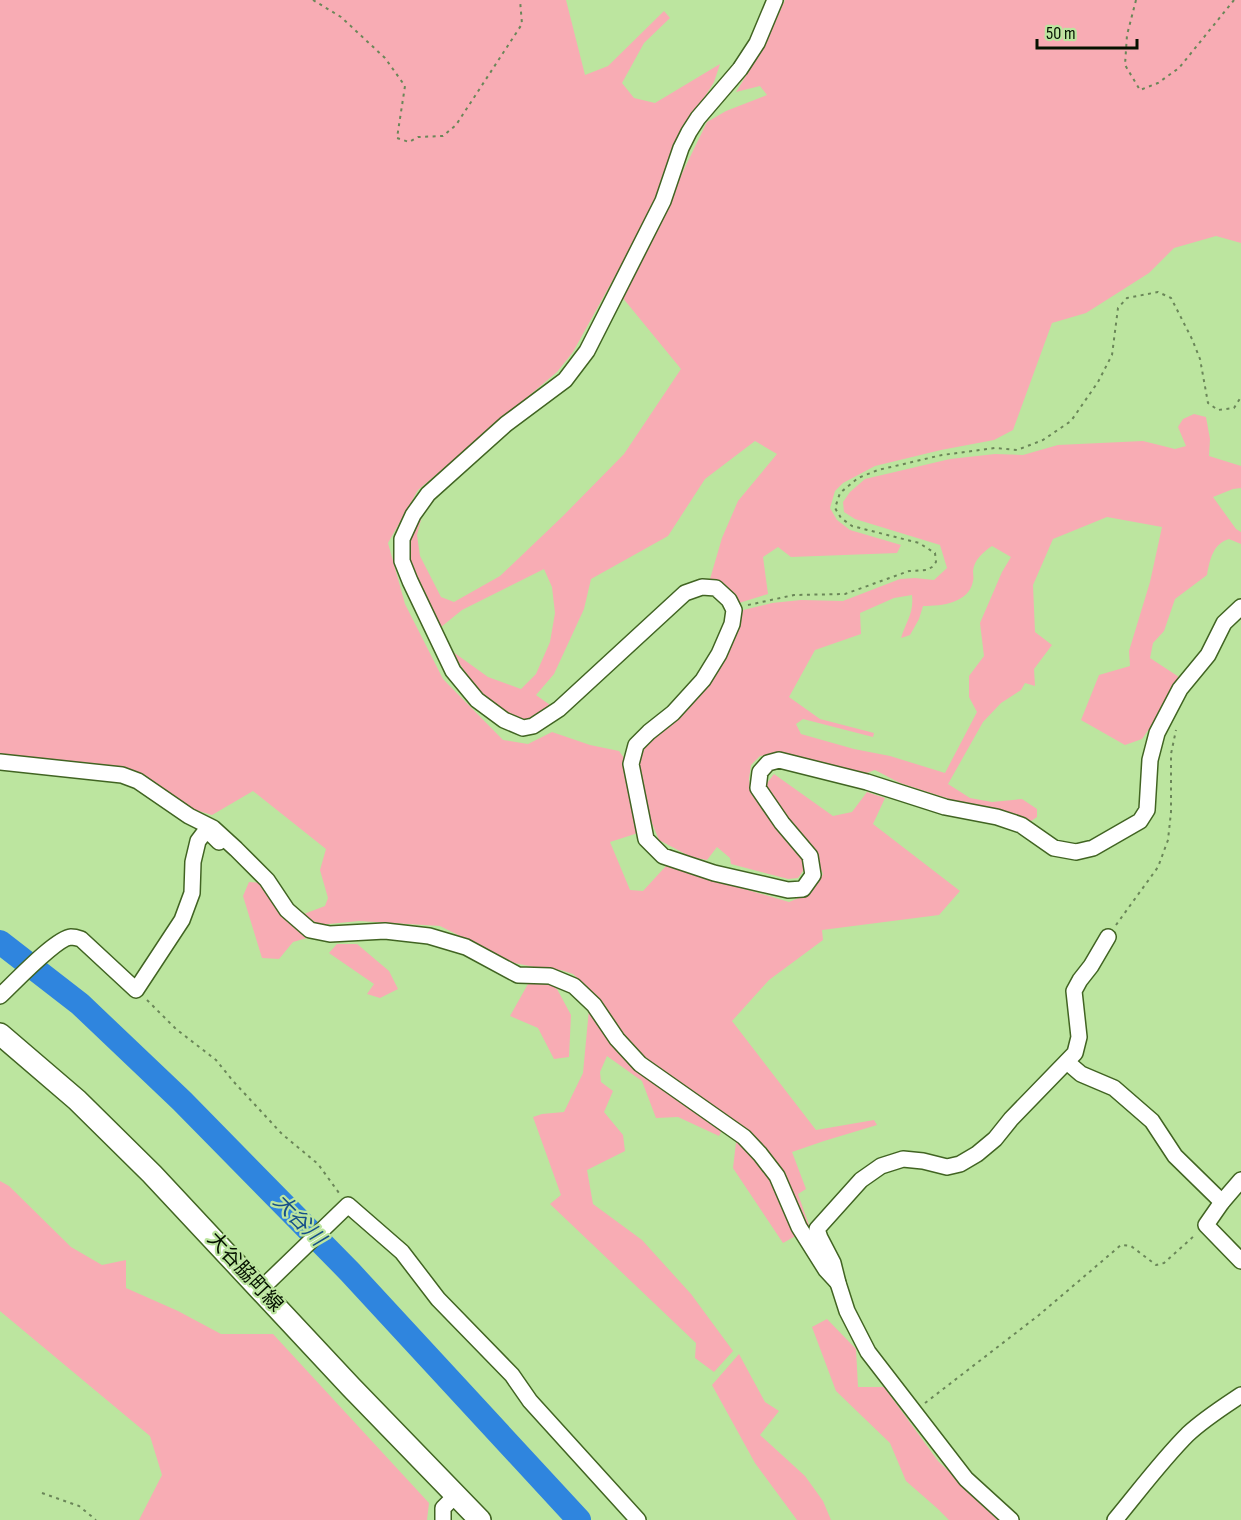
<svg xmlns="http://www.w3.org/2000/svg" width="1241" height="1520" font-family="'Sofia Sans Condensed','Noto Sans JP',sans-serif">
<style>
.green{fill:#f8acb4;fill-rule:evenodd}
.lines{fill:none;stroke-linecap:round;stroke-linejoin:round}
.river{stroke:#2f85de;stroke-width:24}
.street-casing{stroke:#416422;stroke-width:18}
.secondary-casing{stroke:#416422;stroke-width:24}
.path{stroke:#6a8658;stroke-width:2;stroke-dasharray:3 4.5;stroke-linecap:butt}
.street{stroke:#fff;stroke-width:15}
.secondary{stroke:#fff;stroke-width:21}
.labels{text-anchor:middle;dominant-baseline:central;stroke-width:4.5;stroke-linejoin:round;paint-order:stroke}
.street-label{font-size:20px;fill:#051200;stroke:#bce59f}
.water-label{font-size:21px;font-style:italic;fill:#164f89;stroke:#bce59f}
</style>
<rect width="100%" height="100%" fill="#bce59f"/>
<!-- green -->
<g class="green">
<polygon points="0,0 566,0 585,75 608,66 664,11 670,18 644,43 622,83 634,98 655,103 720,64 714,82 683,132 657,200 573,352 557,372 418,490 388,543 405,604 443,679 503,740 528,744 552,732 590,745 619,751 624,758 638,833 610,842 630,890 643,891 666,866 789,902 811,893 823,874 812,849 764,787 774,774 833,816 852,812 867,792 885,798 873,824 960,891 939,915 822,930 823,940 769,980 732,1021 816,1130 874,1120 877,1125 824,1141 792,1152 806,1189 798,1194 810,1228 783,1243 733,1168 738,1126 637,1053 611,1016 601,1000 573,974 561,970 545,969 514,963 440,926 359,921 319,925 304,914 325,906 328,898 320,870 326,849 253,791 212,815 189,808 131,770 10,758 0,753"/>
<path d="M 785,0 L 1241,0 L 1241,243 L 1216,236 L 1174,248 L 1149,273 L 1086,313 L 1052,323 L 1013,430 L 994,440 L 941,450 L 875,466 L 843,483 L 835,491 L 830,508 L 837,520 L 850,530 L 901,545 L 897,553 L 791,557 L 778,547 L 763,557 L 768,594 L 739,603 L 710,579 L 722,538 L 738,501 L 777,454 L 755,441 L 705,479 L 668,536 L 591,579 L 584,609 L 554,674 L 536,695 L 550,705 L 525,721 L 514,717 L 484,698 L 449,649 L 488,677 L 521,689 L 536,674 L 550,642 L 555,613 L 552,587 L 544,569 L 462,610 L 441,627 C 430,605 401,563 409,538 C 410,533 413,529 414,525 C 421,510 430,499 443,489 L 422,516 L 417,535 L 420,556 L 441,597 L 454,602 L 500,576 L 563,516 L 624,454 L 681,369 L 622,297 L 707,122 L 726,111 L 767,95 L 760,86 L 736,92 L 765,44 Z"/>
<path d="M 1194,414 L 1206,417 L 1210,439 L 1209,456 L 1241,466 L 1241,488 L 1233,489 L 1213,497 L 1236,529 L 1241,532 L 1241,544 L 1229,539 C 1213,544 1210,559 1207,575 L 1175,599 L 1164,631 L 1153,643 L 1150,658 L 1179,677 L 1165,706 L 1142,739 L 1125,745 L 1081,720 L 1099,675 L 1130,666 L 1129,651 L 1150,582 L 1162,527 L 1107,517 L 1053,539 L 1033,585 L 1035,632 L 1052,645 L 1034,669 L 1035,686 L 1025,683 L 1021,690 L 1001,703 L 983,722 L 948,784 L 970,798 L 992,802 L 1022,799 L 1037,809 L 1037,817 L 1031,821 L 949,799 L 900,783 L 875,770 L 864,774 L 774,754 L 760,756 L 751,765 L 749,779 L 751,791 L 777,828 L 804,858 L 803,871 L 798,878 L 788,879 L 731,864 L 730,858 L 717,847 L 707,860 L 691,857 L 659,840 L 649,816 L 638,764 L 644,746 L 659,731 L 692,704 L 710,680 L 726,654 L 740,625 L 739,611 L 772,603 L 801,600 L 843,601 L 900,579 L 915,578 L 934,580 L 947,568 L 940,545 L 855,519 L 844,512 L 843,502 L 850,492 L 865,479 L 950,459 L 995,454 L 1023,455 L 1058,445 L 1143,441 L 1175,449 L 1186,446 L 1178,427 L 1183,419 ZM 992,546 L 1011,557 L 1002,572 L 980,623 L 984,656 L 969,676 L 969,697 L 977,712 L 945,773 L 890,756 L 854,749 L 801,734 L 796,724 L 803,719 L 873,737 L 874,733 L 820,719 L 789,697 L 815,650 L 861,634 L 860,613 L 894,598 L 912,595 C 914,614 906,621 901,638 L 910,635 L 919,619 L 923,606 C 942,606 969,603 973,581 C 974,578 973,574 973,571 C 974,560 983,552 992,546 Z"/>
<polygon points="249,882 263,883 285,916 307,938 293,942 279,959 262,958 243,896"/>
<polygon points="337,944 357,944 389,971 398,989 380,998 367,994 374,984 329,953"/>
<polygon points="548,982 557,989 571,1015 569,1057 554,1059 538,1028 510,1016 528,984"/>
<polygon points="589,1009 723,1128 719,1136 678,1117 656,1118 642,1081 607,1056 600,1072 601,1082 613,1091 604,1112 623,1135 625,1151 587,1170 593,1204 642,1240 691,1294 733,1351 714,1372 695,1358 696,1343 550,1204 561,1195 533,1117 542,1114 564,1112 583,1073"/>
<polygon points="0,1181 9,1186 71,1247 102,1265 126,1260 126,1288 178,1311 221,1334 273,1334 429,1503 427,1520 139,1520 162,1475 150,1436 0,1311"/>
<polygon points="827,1319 856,1349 858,1387 884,1387 938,1461 970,1492 1002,1520 949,1520 938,1509 906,1481 890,1443 836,1391 812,1327"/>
<polygon points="739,1354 765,1402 779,1411 760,1435 805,1476 823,1501 831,1520 797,1520 755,1463 712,1385"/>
</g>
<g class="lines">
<!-- river -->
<polyline class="river" points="0,942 80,1004 182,1101 350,1272 579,1520"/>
<defs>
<g id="street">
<polyline points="775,0 757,43 740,69 698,118 689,132 681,148 663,201 587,351 565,380 506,424 428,494 413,515 402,539 402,561 410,581 453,671 477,700 504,720 523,728 533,726 559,709 685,593 702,587 716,588 729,600 734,610 732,624 719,654 703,680 673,713 649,732 636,745 631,764 646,839 663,856 714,873 788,890 803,889 813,875 810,856 782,823 758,788 760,772 768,763 779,760 867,782 945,807 997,817 1021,825 1054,848 1076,852 1093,848 1140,821 1147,810 1150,760 1157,733 1180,689 1208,655 1224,623 1241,607"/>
<polyline points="0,762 122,775 138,781 189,816 213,828 236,849 267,880 287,910 310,930 330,934 385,931 429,936 466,947 518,975 550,976 574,986 594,1005 617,1039 640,1064 744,1137 760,1154 777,1176 799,1227 826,1270 838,1283"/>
<path d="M 0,996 C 13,984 56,938 71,937 C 75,937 78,938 81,939 L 136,990 L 182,920 L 192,893 L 193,862 L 198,841 L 204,833 L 211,834 L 219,842"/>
<polyline points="1067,1062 1081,1074 1114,1088 1152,1121 1175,1156 1222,1202"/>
<polyline points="1241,1180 1222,1202 1206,1225 1241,1261"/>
<polyline points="261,1289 348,1205 402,1252 438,1299 512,1375 530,1401 638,1520"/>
<polyline points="443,1520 443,1508 456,1495"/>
<polyline points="1011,1520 966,1479 868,1352 847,1311 838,1283 833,1263 820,1238 817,1229 861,1180 881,1166 903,1159 923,1161 947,1167 960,1164 977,1154 995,1139 1011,1119 1075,1053 1079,1037 1074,991 1080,980 1091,966 1108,937"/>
<path d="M 1115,1520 C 1139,1491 1162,1460 1188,1434 C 1204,1419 1223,1407 1241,1395"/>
</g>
<polyline id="secondary" points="0,1034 77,1100 152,1174 351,1387 480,1520"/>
</defs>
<!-- street casing -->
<use href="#street" class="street-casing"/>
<!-- secondary casing -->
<use href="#secondary" class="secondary-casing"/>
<!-- path -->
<g class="path">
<polyline points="313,0 341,17 385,58 405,86 397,138 409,142 418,137 443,136 456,125 522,24 520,0"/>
<polyline points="1136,0 1127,35 1125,65 1140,90 1158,83 1179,68 1234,0"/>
<polyline points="748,605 794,595 845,594 909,571 927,570 932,567 936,562 935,553 919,543 852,526 841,518 835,508 840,493 858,478 878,470 942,455 995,448 1017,450 1043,440 1071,421 1098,382 1112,355 1118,308 1127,298 1158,292 1171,298 1192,339 1200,359 1208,403 1218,410 1234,408 1241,397"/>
<polyline points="1116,925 1158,867 1168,840 1171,812 1171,754 1176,730"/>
<polyline points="147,1000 176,1029 216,1060 233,1081 282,1134 318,1164 339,1193"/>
<polyline points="925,1403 1039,1315 1121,1245 1131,1246 1156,1265 1164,1263 1195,1235"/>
<polyline points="42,1493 79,1506 96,1520"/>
</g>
<!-- street -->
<use href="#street" class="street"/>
<!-- secondary -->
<use href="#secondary" class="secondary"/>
</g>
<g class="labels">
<!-- street labels -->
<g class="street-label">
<text transform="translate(245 1272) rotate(47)">大谷脇町線</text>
</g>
<!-- water labels -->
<g class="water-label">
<text transform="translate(299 1220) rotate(45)">大谷川</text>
</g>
</g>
<!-- scale -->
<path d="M1037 39v9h100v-9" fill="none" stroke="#051200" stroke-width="3"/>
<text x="1046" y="39" font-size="18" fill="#051200" stroke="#bce59f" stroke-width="4.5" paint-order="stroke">50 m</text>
</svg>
